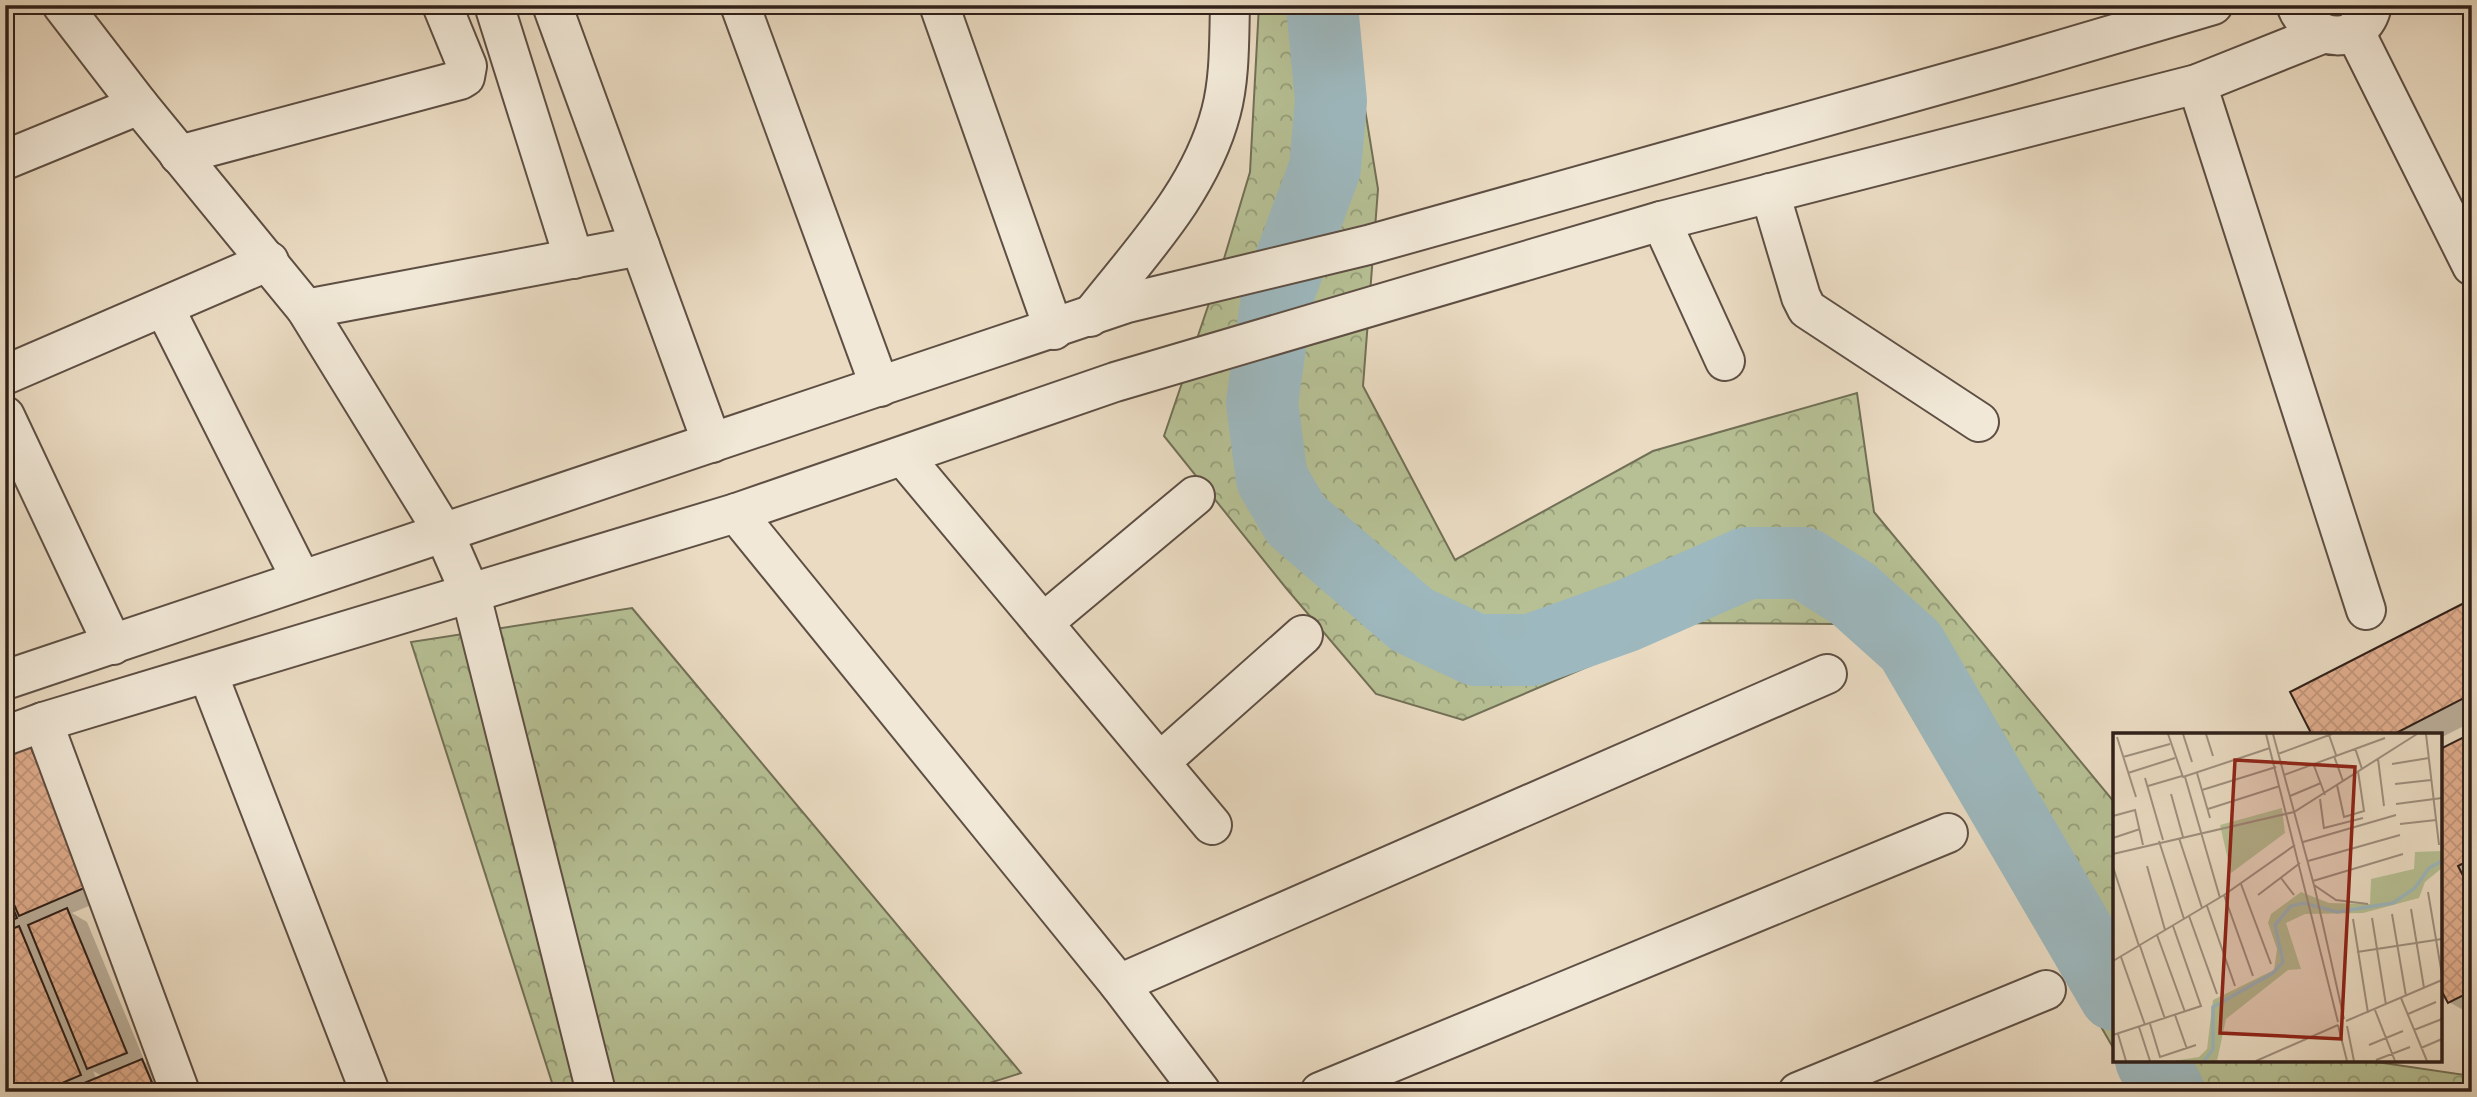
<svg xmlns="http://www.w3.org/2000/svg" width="2477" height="1097" font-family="'Libre Bodoni',serif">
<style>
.forest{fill:url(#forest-crowns);stroke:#727057;stroke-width:2}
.shadow{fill:#0003;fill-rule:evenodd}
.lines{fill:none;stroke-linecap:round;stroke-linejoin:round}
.river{stroke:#9db8be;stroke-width:72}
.building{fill:url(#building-cross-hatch);stroke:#2f201a;stroke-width:2}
.minor-casing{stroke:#5e4f44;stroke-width:42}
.minor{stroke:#f1e8d7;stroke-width:38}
.inset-river{fill:none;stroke:#9db8be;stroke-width:3.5}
.inset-road{fill:none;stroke:#9f907f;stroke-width:2}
.view{fill:#8f2418;fill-opacity:0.15;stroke:#8f2418;stroke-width:3.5}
.inset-edge{fill:none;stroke:#2f201a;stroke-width:3.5}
</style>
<defs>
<pattern id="forest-crowns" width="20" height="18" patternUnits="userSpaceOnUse" patternTransform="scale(1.75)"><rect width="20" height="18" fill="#b6c094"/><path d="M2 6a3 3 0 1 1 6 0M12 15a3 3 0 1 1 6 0" fill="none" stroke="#949c78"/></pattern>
<pattern id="building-cross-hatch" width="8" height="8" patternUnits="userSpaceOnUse" patternTransform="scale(1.75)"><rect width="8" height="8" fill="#e1ae8e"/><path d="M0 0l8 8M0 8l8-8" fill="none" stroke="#c1957a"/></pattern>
</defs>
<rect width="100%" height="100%" fill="#eadbc2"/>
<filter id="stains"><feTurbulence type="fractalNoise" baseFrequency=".00286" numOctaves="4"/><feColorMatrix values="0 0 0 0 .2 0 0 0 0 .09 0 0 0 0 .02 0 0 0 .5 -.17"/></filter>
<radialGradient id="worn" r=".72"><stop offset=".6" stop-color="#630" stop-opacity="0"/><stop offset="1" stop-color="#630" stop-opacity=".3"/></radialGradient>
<!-- forest -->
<g class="forest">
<polygon points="1259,5 1348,5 1378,189 1363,386 1455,560 1653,451 1857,393 1874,512 2115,803 2115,1051 2073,978 1993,825 1886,646 1835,624 1690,623 1463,720 1376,694 1286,588 1164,436 1223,262 1250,172"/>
<polygon points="632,608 1021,1073 961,1092 555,1092 411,642"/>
<polygon points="2120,1060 2363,1060 2472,1076 2472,1092 2138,1092"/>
</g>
<!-- shadow -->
<g class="shadow">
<polygon points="2472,601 2472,722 2440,738 2440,735 2314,735"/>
<polygon points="2472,735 2472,1015 2449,1002 2440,984"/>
<path d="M 27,740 L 47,751 L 108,898 L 72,913 L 87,922 L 145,1062 L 162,1072 L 170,1092 L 7,1092 L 5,1087 L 5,749 ZM 93,1071 L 104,1077 L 97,1080 Z"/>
</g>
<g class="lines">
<!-- river -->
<g class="river">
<polyline points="1322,5 1331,101 1325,168 1277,297 1262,403 1272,479 1296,520 1412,620 1476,650 1531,650 1626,616 1747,563 1804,563 1853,594 1911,646 2115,995"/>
<polyline points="2151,1060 2169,1092"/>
</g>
</g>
<!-- building -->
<g class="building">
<polygon points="2472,599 2472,694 2398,732 2399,735 2312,735 2290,692"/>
<polygon points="2472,733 2472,859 2458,866 2472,893 2472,991 2448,1003 2440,988 2440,749"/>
<polygon points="27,738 89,886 19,916 5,884 5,747"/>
<polygon points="5,889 17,918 5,923"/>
<polygon points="67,908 127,1053 87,1069 28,925"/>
<polygon points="19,926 81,1075 41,1092 5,1092 5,932"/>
<polygon points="142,1059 156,1092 74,1092 72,1088"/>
</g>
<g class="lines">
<defs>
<g id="minor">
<polyline points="62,5 139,105 306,309 444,533 471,595 596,1092"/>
<polyline points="494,5 574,259"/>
<polyline points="552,5 712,443"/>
<polyline points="740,5 880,387"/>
<polyline points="939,5 1054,330"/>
<path d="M 2296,5 C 2310,44 2364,47 2372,5"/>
<polyline points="2354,30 2472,266"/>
<polyline points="2197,84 2366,610"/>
<polyline points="179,155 460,80 465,77 467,66 442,5"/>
<polyline points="5,160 139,105"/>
<polyline points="1770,193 1801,297 1807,309 1979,422"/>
<polyline points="1661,221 1725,361"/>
<polyline points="164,307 301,579"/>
<polyline points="306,309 640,246"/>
<path d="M 1090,317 C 1140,253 1200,192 1221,112 C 1230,78 1229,40 1230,5"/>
<polyline points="5,375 269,261"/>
<polyline points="5,416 113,645"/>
<polyline points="903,456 1212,825"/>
<polyline points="736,513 1119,984 1201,1092"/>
<polyline points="1043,623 1195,496"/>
<polyline points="208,674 370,1092"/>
<polyline points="5,680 1127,303 1368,245 2006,66 2213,5"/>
<polyline points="43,722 180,1092"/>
<polyline points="5,736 43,722 736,513 1115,382 1661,221 2197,84 2322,34"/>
<polyline points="1160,762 1303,635"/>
<polyline points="1119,984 1827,674"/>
<polyline points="1320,1092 1948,833"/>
<polyline points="1798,1092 2046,990"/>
</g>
</defs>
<!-- minor casing -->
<use href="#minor" class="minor-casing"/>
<!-- minor -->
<use href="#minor" class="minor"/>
</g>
<!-- overview -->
<g transform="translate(2113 733)">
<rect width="329" height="329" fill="#eadbc2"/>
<path d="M 169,75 L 172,100 L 118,140 L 107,92 ZM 329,118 L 329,135 L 312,149 L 306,165 L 250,180 L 192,181 L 173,190 L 188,236 L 175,237 L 113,286 L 104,328 L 60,328 L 86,324 L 94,316 L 100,267 L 161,237 L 164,216 L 155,190 L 158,181 L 188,159 L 216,170 L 257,171 L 258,146 L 301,136 L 302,119 Z" fill="#b6c094"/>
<path class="inset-river" d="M 91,328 L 100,316 L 100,274 L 160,240 L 170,229 L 162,192 L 178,173 L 191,170 L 224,179 L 280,170 L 302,155 L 316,135 L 329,128"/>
<path class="inset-road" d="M 55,1 L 70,44 L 157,15M 70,1 L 79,29M 93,1 L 100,23M 153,1 L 225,289M 160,1 L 202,156 L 231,286M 313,1 L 326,112M 216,2 L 223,22M 4,4 L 23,64M 242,15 L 249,36M 165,21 L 219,1M 221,23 L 230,48M 10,24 L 57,11M 265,26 L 271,73M 200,30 L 212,62M 279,31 L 316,25M 15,40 L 62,25M 84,40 L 97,85M 171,42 L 272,5M 72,44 L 107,165M 32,45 L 50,107M 282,51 L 318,47M 224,52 L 231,84 L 251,78 L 245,38M 35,53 L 69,43M 89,57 L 163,34M 58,61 L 70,104M 177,63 L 208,50M 207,66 L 211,96M 283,71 L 329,65M 95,76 L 167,53M 0,83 L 22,77 L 30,112M 287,91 L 323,87M 211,95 L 250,85M 0,105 L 27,96M 66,105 L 89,175M 46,108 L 71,186M 190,109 L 283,82M 0,121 L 181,79 L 304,1M 195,128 L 287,102M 34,133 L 52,197M 0,134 L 26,213M 168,145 L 181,162M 200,148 L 290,121M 128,151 L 158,231M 201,152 L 223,167 L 255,171M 315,159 L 329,242M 111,162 L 140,243M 145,162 L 187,130M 94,173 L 122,253M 298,176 L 311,255M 279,181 L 293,263M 76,183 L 104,261M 259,185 L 273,272M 240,186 L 255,280M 44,202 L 72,279M 27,213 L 52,286M 244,219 L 329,206M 8,224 L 32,292M 0,228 L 111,162 L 182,112M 288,265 L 314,328M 262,277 L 282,328M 295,281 L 323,269M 62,282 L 74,316M 233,288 L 329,247M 37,291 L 47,324 L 83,312M 225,292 L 234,328M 234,293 L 241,328M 26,294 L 37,328M 301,297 L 329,286M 5,301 L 13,328M 0,302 L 88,273 L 60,193M 256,312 L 290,298M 308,315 L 329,306M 263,327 L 297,314M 143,328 L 225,292"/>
<path class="view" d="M 122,27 L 242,34 L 228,306 L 107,300 Z"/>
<rect width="329" height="329" class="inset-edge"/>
</g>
<!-- margin -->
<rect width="2477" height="1097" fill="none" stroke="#eadbc2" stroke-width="28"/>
<rect x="7" y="7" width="2463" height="1083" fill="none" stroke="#2f201a" stroke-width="3.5"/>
<rect x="14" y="14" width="2449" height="1069" fill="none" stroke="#2f201a" stroke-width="2"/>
<rect width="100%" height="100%" filter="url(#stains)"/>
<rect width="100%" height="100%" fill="url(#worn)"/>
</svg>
